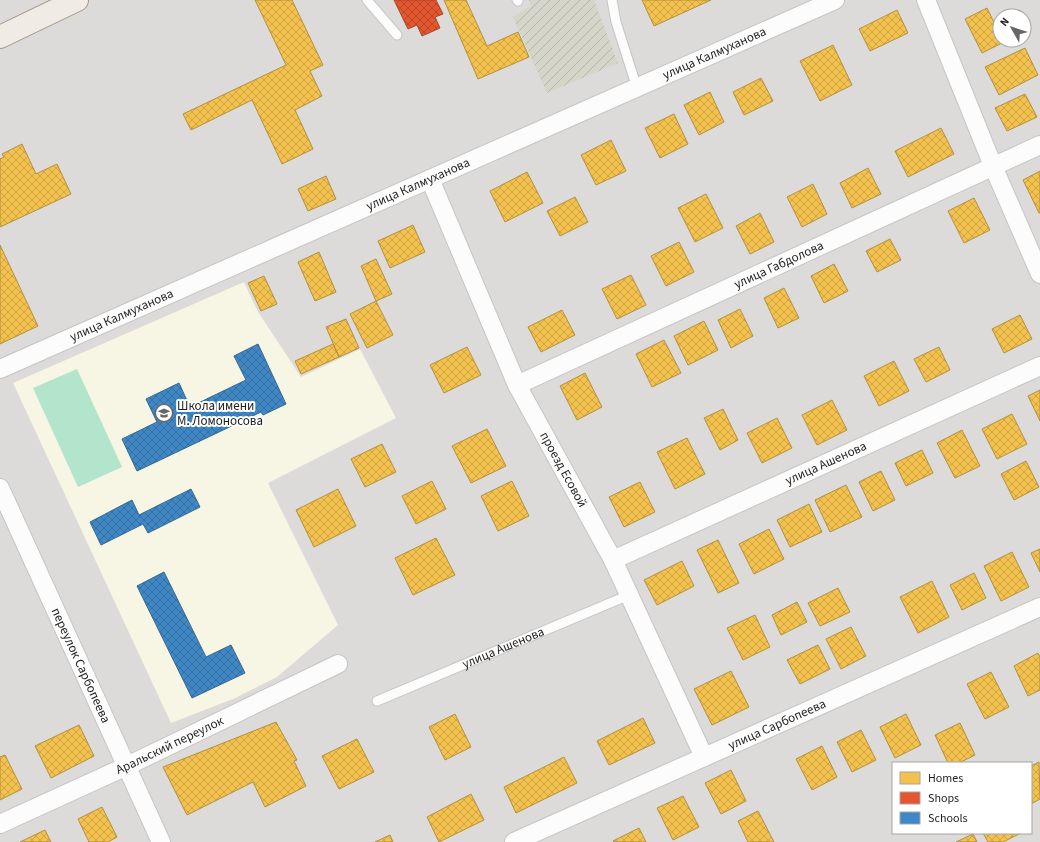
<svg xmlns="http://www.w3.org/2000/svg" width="1040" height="842" font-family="'Source Sans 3',sans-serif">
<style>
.residential{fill:#dcdbd9;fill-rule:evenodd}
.education{fill:#f7f5e3}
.construction{fill:url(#construction-furrows)}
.pitch{fill:#b3e4cc}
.homes{fill:url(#homes-cross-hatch);stroke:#b39040}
.shops{fill:url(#shops-cross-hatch);stroke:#a9462a}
.schools{fill:url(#schools-cross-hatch);stroke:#356893}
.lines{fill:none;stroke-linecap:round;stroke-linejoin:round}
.service-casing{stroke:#c6c5c4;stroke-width:11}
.minor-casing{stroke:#c6c5c4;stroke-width:20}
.primary-casing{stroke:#a39784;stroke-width:24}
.service{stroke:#fcfcfc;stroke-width:9}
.minor{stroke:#fcfcfc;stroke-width:18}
.primary{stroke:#f0ebe5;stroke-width:22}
.labels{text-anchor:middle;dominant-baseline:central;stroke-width:4;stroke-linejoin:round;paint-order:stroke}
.street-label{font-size:13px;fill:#1f1f1f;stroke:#fff}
.poi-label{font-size:13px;fill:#1f1f1f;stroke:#fff;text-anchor:start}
</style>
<defs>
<pattern id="construction-furrows" width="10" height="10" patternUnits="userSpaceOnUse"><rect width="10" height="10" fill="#d6d5ca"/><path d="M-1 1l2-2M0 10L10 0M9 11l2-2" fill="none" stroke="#b7b6ad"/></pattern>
<pattern id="homes-cross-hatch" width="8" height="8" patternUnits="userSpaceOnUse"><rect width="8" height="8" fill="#f2c14e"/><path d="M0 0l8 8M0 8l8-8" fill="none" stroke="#cfa544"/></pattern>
<pattern id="shops-cross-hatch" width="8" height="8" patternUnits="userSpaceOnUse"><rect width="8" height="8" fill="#e4572e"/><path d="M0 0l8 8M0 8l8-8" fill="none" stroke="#b84727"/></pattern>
<pattern id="schools-cross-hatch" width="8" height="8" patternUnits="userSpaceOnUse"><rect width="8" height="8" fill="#3f88c5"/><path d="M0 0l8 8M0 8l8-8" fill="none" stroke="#346f9f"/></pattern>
</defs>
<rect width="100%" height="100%" fill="#edebe8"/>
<!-- residential -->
<path class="residential" d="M 0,0 L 1040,0 L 1040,842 L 0,842 ZM 1000,16 L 1024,16 L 1024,40 L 1000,40 ZM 893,763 L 1031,763 L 1031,833 L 893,833 Z"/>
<!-- education -->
<polygon class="education" points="244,282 258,312 301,377 360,349 396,418 268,483 338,625 277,677 233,699 171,723 13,383"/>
<!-- construction -->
<polygon class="construction" points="529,0 594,0 618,63 547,93 513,17 531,6"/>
<!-- pitch -->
<polygon class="pitch" points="77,369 122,467 78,487 33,388"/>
<!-- homes -->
<g class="homes">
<polygon points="255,0 292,0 323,65 310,71 322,96 295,110 313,149 282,164 252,100 191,130 183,114 286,65"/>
<polygon points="444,0 466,0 487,46 518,32 529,57 478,79"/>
<polygon points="642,0 711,0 654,26"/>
<polygon points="987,8 1000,35 1000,40 1003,40 1004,42 982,53 965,19"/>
<polygon points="897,10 908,33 870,51 859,29"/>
<polygon points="833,45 852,85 820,101 800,61"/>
<polygon points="1025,48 1038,75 999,95 985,67"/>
<polygon points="761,78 773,101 744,115 733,92"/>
<polygon points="710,92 724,122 699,135 684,105"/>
<polygon points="1025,94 1037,117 1007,131 995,108"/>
<polygon points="674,114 688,144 660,158 645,128"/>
<polygon points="941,128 954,154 908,177 895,151"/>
<polygon points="611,140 626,171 596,185 581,155"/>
<polygon points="22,144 36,174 57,164 71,194 0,227 0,159 4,157 2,154"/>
<polygon points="868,168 881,194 852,208 840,183"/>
<polygon points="1040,171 1040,213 1039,213 1023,180"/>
<polygon points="527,172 543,203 505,222 490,191"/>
<polygon points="326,176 336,199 308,211 298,189"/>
<polygon points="813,184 827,214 802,227 787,197"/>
<polygon points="706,194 723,228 695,242 678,208"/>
<polygon points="575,197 588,222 560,236 547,211"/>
<polygon points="974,198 990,230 964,243 948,211"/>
<polygon points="760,213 774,242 750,254 736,226"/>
<polygon points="413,225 425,252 390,268 378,241"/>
<polygon points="890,239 901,260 877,272 866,251"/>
<polygon points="679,242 694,272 666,286 651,256"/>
<polygon points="0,245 38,326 0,344"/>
<polygon points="319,252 336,292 315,301 298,262"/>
<polygon points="376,259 392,294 376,301 361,266"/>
<polygon points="834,264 848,291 824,303 811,276"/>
<polygon points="631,275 646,305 617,319 602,289"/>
<polygon points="264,276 277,304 261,311 248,283"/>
<polygon points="784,288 799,318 778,328 764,298"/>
<polygon points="376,301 393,335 367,348 350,314"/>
<polygon points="740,309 753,336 731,348 718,320"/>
<polygon points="562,310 575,335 541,352 528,327"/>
<polygon points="1020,315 1032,339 1004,353 992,329"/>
<polygon points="346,319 359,348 339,357 326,327"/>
<polygon points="704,321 718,350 688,365 674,336"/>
<polygon points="664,340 681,373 652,387 636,354"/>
<polygon points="333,344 339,357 301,374 295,361"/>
<polygon points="467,347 481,375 444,393 430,365"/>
<polygon points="939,347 950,370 926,382 914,359"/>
<polygon points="894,361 909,391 879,406 864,376"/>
<polygon points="585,373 602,407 577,420 560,386"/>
<polygon points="1040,390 1040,421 1028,396"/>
<polygon points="832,400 847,430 817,445 802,415"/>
<polygon points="723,409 738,440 720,450 704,418"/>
<polygon points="1012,414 1027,444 997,459 982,429"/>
<polygon points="777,418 792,448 762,463 747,433"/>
<polygon points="487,429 506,466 471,483 452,446"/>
<polygon points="962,430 980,466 955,478 937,443"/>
<polygon points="687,438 705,474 675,489 657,452"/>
<polygon points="382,444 396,472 365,487 351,459"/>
<polygon points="922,450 933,473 906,486 895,463"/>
<polygon points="1026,461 1039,487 1014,500 1001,474"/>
<polygon points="881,471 895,500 873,511 859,482"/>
<polygon points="432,481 446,509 416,524 402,496"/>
<polygon points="512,481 529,516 498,531 481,496"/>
<polygon points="640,482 655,512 624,527 609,497"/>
<polygon points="846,485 862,517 830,532 815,500"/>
<polygon points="338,489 356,526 314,547 296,510"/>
<polygon points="809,504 822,532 790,547 777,520"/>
<polygon points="769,529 784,559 754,574 739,544"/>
<polygon points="436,538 455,575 413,595 395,558"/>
<polygon points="718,540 739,583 718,593 697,550"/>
<polygon points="1040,549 1040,572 1031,553"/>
<polygon points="1012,552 1029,587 1001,601 984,566"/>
<polygon points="682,561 694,586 657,605 644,580"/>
<polygon points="974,573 986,598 962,610 950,585"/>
<polygon points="932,581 949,617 918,633 900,597"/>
<polygon points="838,588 850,612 820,626 808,603"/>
<polygon points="797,602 807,622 781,635 772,615"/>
<polygon points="755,615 770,647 743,660 727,628"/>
<polygon points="851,627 866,656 841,669 826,639"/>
<polygon points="818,645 830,669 800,684 787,660"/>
<polygon points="1038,653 1040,657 1040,690 1028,696 1014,666"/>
<polygon points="731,671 749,707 712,725 694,689"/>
<polygon points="991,672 1009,707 985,719 967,684"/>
<polygon points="455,714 471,747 445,760 429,727"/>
<polygon points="906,714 921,745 895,758 880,727"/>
<polygon points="643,718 655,743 609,765 597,741"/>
<polygon points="276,722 297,760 294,761 306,786 265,807 253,782 187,815 163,767"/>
<polygon points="960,723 975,755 959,763 948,763 935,735"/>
<polygon points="79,725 94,756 51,778 35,746"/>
<polygon points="861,730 876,760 852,772 837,742"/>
<polygon points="357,739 374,772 339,789 322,756"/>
<polygon points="822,746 837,777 812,790 796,759"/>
<polygon points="5,755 22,789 0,800 0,757"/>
<polygon points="564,757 577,783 516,813 504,787"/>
<polygon points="1039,762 1040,799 1031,804 1031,766"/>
<polygon points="731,770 746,801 721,814 705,783"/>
<polygon points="471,794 484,820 439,842 427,817"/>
<polygon points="683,796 699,827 673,840 657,808"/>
<polygon points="102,807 117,837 108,842 89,842 78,819"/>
<polygon points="758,811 774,842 748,842 738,821"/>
<polygon points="639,828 646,842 614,842 613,841"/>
<polygon points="45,830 51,842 20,842"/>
<polygon points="983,833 1021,833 1003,842 988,842"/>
<polygon points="973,834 977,842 956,842"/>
<polygon points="390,835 393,842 375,842"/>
</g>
<!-- shops -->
<polygon class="shops" points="394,0 436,0 443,14 435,17 440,28 422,36 417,25 408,29"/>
<!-- schools -->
<g class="schools">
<polygon points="258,344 286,404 263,415 261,412 137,471 122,439 157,422 146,399 179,383 190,407 246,380 234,356"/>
<polygon points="191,489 200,507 148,533 143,524 101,545 90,522 132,500 139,515"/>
<polygon points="164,572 206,657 231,645 245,673 192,698 137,586"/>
</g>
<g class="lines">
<defs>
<g id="service">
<polyline points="367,0 397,35"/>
<polyline points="517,0 518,1"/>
<polyline points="612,0 616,22 637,88"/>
<path id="s1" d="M 377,701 L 629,595"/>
</g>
<g id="minor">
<polyline points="926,0 993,166 1040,274"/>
<path id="s2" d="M 430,179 L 517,385 L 613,560 L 704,757"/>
<path id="s3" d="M 0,369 L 835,0"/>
<path id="s4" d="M 517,385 L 1040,145"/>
<path id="s5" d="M 0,488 L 161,842"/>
<path id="s6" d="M 613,560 L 1040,366"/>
<path id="s7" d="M 0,824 L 127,766 L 338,664"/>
<path id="s8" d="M 514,842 L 1040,607"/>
</g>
<polyline id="primary" points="0,37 77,0"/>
</defs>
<!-- service casing -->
<use href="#service" class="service-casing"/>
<!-- minor casing -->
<use href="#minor" class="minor-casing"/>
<!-- primary casing -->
<use href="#primary" class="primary-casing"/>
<!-- service -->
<use href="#service" class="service"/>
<!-- minor -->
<use href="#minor" class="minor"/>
<!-- primary -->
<use href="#primary" class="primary"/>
</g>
<!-- icons -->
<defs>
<symbol id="school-ring" viewBox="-11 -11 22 22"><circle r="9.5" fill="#fff" stroke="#676665" stroke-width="1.5"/><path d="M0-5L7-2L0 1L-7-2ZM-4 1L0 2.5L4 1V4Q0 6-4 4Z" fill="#676665"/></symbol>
</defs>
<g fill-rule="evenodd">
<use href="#school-ring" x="154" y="403" width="20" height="20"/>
</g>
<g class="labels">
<!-- street labels -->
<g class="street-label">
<text stroke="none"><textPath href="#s3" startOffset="781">улица Калмуханова</textPath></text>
<text stroke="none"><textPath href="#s3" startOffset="457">улица Калмуханова</textPath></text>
<text stroke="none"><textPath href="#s4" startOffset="288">улица Габдолова</textPath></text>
<text stroke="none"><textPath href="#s3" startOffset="133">улица Калмуханова</textPath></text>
<text stroke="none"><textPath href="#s6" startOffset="234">улица Ашенова</textPath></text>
<text stroke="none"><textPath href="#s2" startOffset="320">проезд Есовой</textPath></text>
<text stroke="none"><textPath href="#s1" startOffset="137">улица Ашенова</textPath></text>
<text stroke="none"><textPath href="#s5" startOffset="195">переулок Сарбопеева</textPath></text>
<text stroke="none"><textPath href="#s8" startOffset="288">улица Сарбопеева</textPath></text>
<text stroke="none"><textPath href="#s7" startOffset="187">Аральский переулок</textPath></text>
</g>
<!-- poi labels -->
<g class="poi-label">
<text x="177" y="406">Школа имени<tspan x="177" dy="15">М. Ломоносова</tspan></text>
</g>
</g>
<!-- legend -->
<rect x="892" y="762" width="140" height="72" fill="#ffffff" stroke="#a5a5a5"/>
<rect x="900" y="772" width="20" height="12" fill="#f2c14e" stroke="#a5a5a5"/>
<text x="928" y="782" font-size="12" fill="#1f1f1f">Homes</text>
<rect x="900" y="792" width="20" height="12" fill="#e4572e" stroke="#a5a5a5"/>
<text x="928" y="802" font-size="12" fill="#1f1f1f">Shops</text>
<rect x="900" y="812" width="20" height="12" fill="#3f88c5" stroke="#a5a5a5"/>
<text x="928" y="822" font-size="12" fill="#1f1f1f">Schools</text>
<!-- north arrow -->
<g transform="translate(1012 28) rotate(309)"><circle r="19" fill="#ffffff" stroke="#a5a5a5"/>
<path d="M0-3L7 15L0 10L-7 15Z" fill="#676665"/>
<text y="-6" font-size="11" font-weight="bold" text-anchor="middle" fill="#1f1f1f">N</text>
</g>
</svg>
